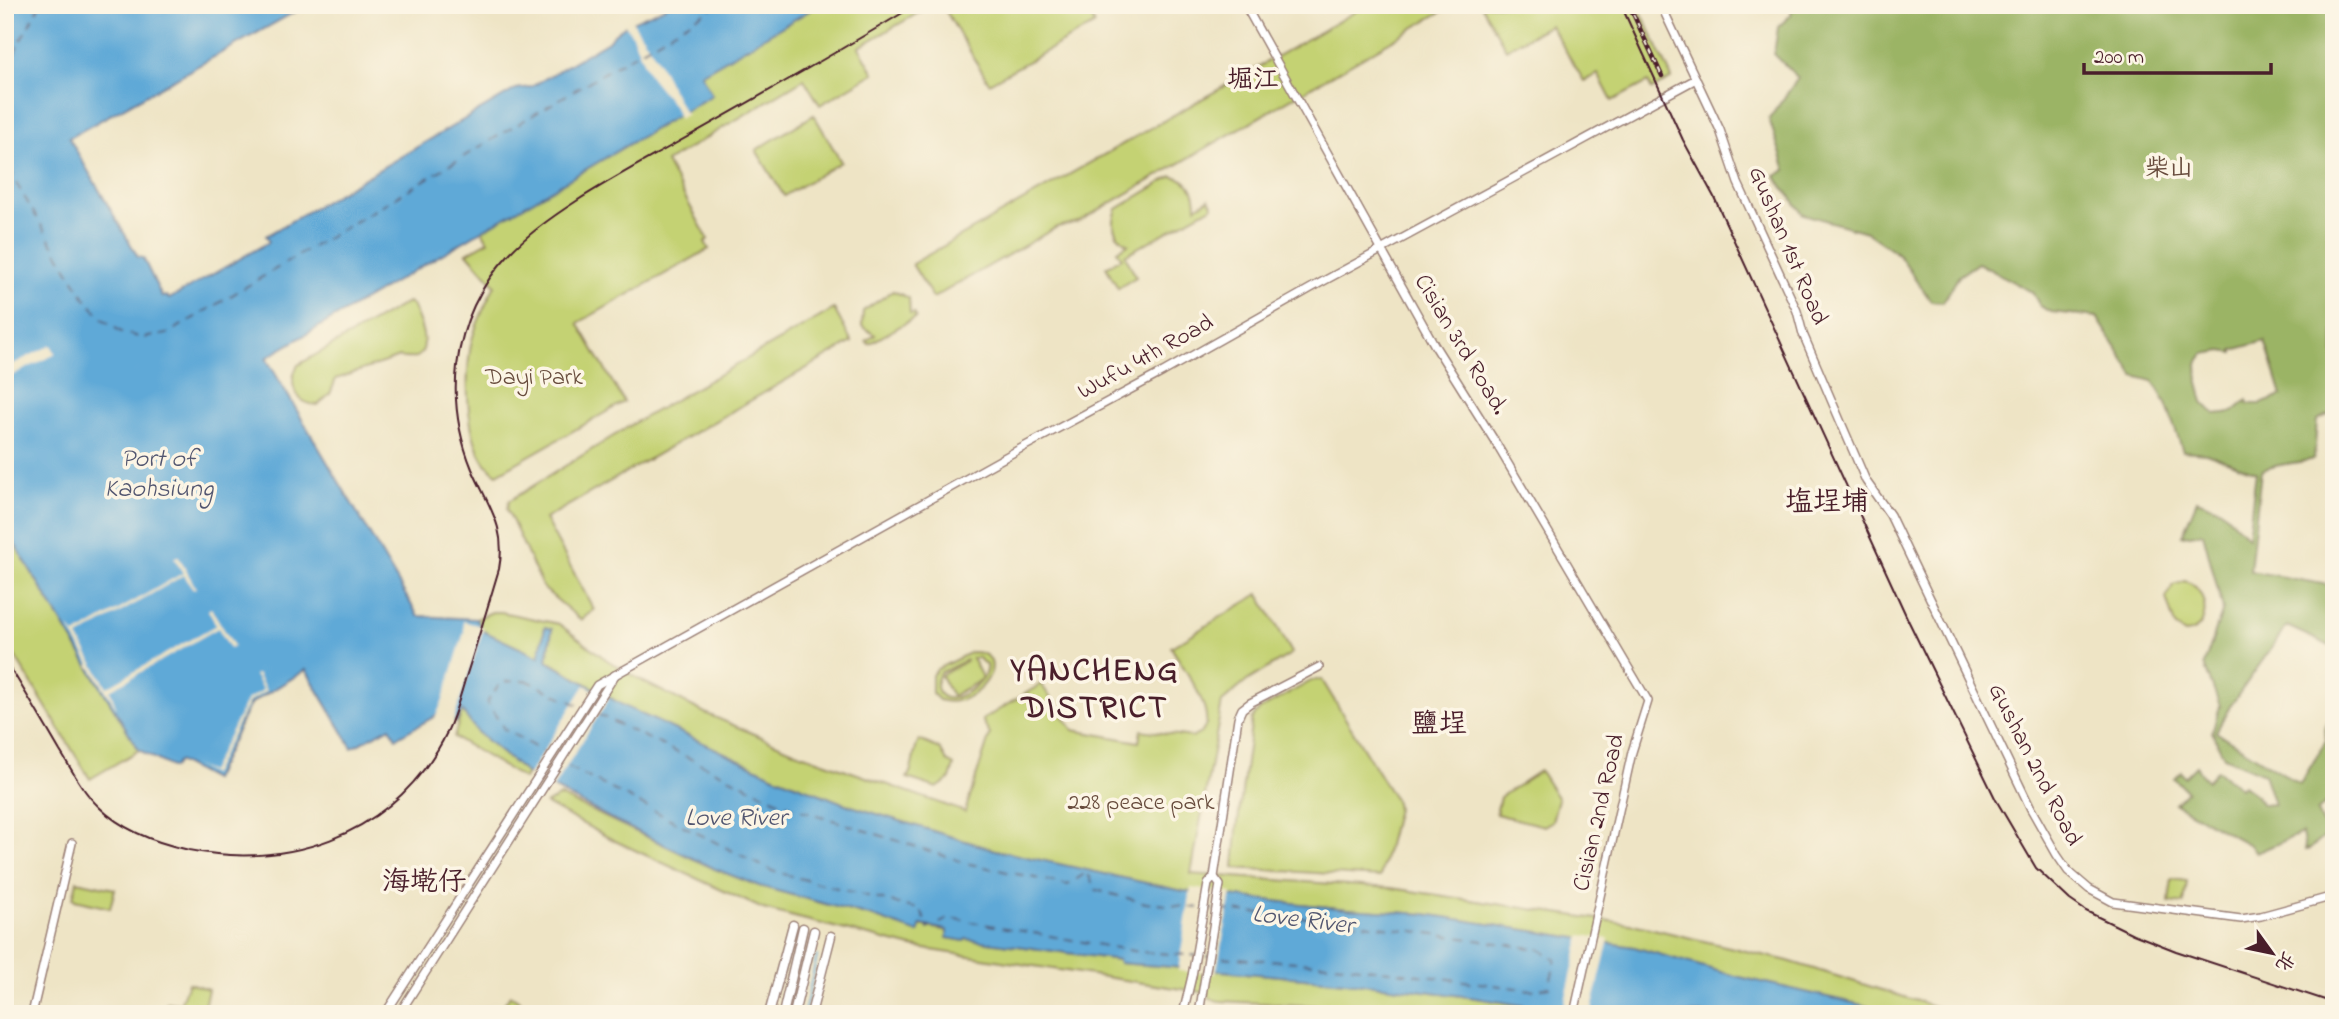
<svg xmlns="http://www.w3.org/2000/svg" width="2339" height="1019" font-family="'Indie Flower','LXGW WenKai TC',sans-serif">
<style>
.green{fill:#c4d273;stroke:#87784f;stroke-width:2;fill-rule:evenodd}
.forest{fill:#9bb465;stroke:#726a48;stroke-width:2;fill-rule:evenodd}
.water{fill:#5ea9d7;stroke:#546481;stroke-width:2}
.pier{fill:#eee4c5}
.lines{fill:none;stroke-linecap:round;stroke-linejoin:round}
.stream{stroke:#5ea9d7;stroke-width:2}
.ferry{stroke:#525670;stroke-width:2;stroke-dasharray:9 7;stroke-linecap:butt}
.tertiary-casing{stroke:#9c8278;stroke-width:10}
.secondary-casing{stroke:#9c8278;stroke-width:11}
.tertiary{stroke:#fff;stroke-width:7}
.secondary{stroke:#fff;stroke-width:8}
.tram{stroke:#4a1f2b;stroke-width:2}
.rail-casing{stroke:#4a1f2b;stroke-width:4.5}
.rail{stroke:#fcf5e5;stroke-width:2;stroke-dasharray:5;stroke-linecap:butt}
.labels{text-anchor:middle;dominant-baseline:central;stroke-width:7;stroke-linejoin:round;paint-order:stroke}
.park-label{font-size:24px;fill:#684c3d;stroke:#fcf5e5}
.street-label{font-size:24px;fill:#4a1f2b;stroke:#fcf5e5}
.neighbourhood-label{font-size:26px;fill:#4a1f2b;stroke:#fcf5e5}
.water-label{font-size:26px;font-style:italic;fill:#525670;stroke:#fcf5e5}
.quarter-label{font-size:28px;fill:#4a1f2b;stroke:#fcf5e5}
.district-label{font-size:32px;font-weight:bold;letter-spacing:2px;fill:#4a1f2b;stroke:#fcf5e5}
</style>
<rect width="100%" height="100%" fill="#fcf5e5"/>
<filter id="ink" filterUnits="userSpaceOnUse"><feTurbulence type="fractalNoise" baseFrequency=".0143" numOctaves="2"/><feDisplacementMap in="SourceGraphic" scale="14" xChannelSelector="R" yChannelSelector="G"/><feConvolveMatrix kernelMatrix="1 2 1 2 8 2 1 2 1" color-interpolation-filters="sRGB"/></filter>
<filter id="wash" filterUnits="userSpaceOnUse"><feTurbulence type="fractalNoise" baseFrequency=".00686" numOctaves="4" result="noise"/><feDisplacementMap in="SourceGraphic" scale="28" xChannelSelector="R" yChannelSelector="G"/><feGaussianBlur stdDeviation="1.57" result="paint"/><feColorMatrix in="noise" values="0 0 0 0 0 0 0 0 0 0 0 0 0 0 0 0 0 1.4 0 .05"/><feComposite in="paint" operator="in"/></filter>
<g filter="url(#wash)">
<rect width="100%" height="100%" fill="#eee4c5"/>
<!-- green -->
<g class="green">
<path d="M 819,5 L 932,5 L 859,47 L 874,73 L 820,105 L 804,79 L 666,162 L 708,239 L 705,242 L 709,249 L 578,323 L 624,402 L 497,474 C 464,453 464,374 472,340 C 477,321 486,303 495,285 L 467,253 L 488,241 L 482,230 L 712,95 L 700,74 Z"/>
<polygon points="942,5 1084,5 1095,24 989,83"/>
<polygon points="1367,5 1453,5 1078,222 1057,227 933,298 912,264"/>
<polygon points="1481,5 1638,5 1672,78 1652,90 1648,82 1612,101 1598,74 1584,81 1550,25 1506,49"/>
<polygon points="814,115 841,162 784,196 756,150"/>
<path d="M 1172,176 C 1189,180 1196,189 1196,207 L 1209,199 L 1213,206 L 1125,255 L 1136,277 L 1118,288 L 1106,267 L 1122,258 L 1117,251 L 1128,244 C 1113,235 1111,225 1117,209 Z"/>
<polygon points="893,291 909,298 910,314 914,313 916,317 869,344 866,341 875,335 862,326 863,311"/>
<path d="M 408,302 L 412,305 C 421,323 439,366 399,357 L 336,379 L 330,394 L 318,405 C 295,404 287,383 298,365 Z"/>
<polygon points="834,309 852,342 545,519 594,610 581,620 543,588 507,509 509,501 636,422"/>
<polygon points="5,528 139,750 90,779 5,640"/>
<path d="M 2185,581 C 2208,587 2214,630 2185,633 L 2175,626 L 2166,598 L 2174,585 Z"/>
<path d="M 1259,594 L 1292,653 L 1247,681 L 1222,702 L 1191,874 L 1391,888 L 1637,925 L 1788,961 L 1959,1014 L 1890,1014 L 1862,1005 L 1735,976 L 1634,947 L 1425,914 L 1347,909 L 1183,891 L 995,850 L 848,805 L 772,775 L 626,707 L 547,660 L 552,630 L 545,627 L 539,657 L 483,631 L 476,619 L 492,612 L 501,612 L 559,624 L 607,660 L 644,682 L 705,713 L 801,754 L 965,812 L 990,734 L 982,720 L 1041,684 L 1073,730 L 1139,742 L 1141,730 L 1192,737 C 1230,728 1181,665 1171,647 Z"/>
<path d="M 971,652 C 1017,652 978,712 939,700 L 932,693 L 932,675 L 937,669 ZM 972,658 L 978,658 L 986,665 C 989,680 965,696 952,698 C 936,700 934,683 940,673 L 967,660 L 941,676 L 952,696 L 983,679 Z"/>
<polygon points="1313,680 1322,680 1396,802 1397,809 1380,877 1234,868 1237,829 1252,718 1259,710"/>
<polygon points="462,710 478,733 527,774 524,779 454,737"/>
<path d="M 919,740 L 940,749 L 947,761 L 954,765 L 950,779 L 937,788 L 907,778 C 915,767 912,753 919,740 Z"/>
<polygon points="1540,771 1558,799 1552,821 1544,826 1496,814 1500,797"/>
<path d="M 560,796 L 715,869 L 759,886 L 873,917 L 918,932 L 920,925 L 948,931 L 947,938 L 964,941 L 966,939 L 1119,960 L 1119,963 C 1270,975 1421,985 1569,1014 L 1372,1014 L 1340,1007 L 1219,1001 L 1210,999 L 1207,993 L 912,947 L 763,909 L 613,840 L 546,804 Z"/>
<polygon points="2172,879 2187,881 2184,904 2169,902"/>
<polygon points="77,881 115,889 110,908 75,900 73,898"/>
<polygon points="188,983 208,989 203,1014 163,1014 167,1002 180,1004"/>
<polygon points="510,995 541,1014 509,1014 501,1009"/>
</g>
<!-- forest -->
<path class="forest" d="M 1792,5 L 2334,5 L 2334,412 L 2317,420 L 2314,459 C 2300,463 2272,464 2261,471 L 2250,571 L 2334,586 L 2334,648 L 2287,626 L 2229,708 L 2216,732 L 2300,784 L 2326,741 L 2325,727 L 2334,711 L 2334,794 L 2317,812 L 2327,835 L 2310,849 L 2305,850 L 2302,833 L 2256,853 L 2250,845 L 2175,804 L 2187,791 L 2174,778 L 2181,771 L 2185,777 L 2196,766 L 2207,781 L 2217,770 L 2240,788 L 2243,785 L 2256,795 L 2263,805 L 2274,804 L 2264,774 L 2224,757 L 2212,732 L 2220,706 L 2204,665 L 2223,609 L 2203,533 L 2182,536 L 2197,500 L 2221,509 L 2248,537 L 2256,472 L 2206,453 L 2183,451 L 2165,401 L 2153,381 L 2134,376 L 2097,317 L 2051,312 L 2040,306 L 2032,292 L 1978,263 L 1959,276 L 1943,302 L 1931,301 L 1898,254 L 1866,232 L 1803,214 L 1775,176 L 1786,170 L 1769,119 L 1798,78 L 1774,54 L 1778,27 L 1791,15 ZM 2265,341 L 2282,396 L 2261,404 L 2248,404 L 2247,400 L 2233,412 L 2215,414 L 2203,402 L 2198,383 L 2197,364 L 2204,354 L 2223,351 L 2233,353 L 2233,350 Z"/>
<!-- water -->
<path class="water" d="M 5,5 L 307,5 L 69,138 L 138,257 L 143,258 L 162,297 L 166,296 L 169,299 L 269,242 L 266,236 L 516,89 L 531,87 L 608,41 C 622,21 649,17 669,5 L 819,5 L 701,74 L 712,95 L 266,358 L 418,616 L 476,619 L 483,631 L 539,657 L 545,627 L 552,629 L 547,661 L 626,707 L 772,775 L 848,805 L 995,850 L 1183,891 L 1347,909 L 1425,914 L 1634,947 L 1735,976 L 1862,1005 L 1890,1014 L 1569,1014 C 1421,985 1270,975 1119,963 L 1118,960 L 966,939 L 964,941 L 947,938 L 947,930 L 921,925 L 918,933 L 873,917 L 759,886 L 715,869 L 619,823 L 527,774 L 478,733 L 462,711 L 456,722 L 441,713 L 396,738 L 390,727 L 352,748 L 306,670 L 250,704 L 213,780 L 178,761 L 173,768 L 139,750 L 5,528 Z"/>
<!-- pier -->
<g class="pier">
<polygon points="631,19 656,57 682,109 687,114 679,119 673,105 650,76 644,64 632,35 624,23"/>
<polygon points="51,345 56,354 5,379 5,368"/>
<polygon points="178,556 196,588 193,589 184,575 78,637 107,687 216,625 208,610 211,608 234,646 230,648 218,628 110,690 117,709 92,669 88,666 90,664 67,625 75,635 183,573 174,558"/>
<polygon points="463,621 484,627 453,723 441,717 435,718 443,700 464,632"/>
<polygon points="257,674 266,691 249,702 212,775 193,765 210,772 247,700 263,690 254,675"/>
<polygon points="585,685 609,699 551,791 527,777"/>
<polygon points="1191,888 1232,893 1216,974 1178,971"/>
<polygon points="1581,935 1609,939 1591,1014 1562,1014"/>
</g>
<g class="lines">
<!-- stream -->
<polyline class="stream" points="804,1014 817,956"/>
<!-- ferry -->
<g class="ferry">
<polyline points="5,85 16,49 40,5"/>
<polyline points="5,153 16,183 85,298 103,319 121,332 142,338 167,334 717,5"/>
<polygon points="526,680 789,806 970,864 1068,885 1087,872 1096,890 1146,903 1351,922 1539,949 1556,959 1549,987 1531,990 1345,965 1139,952 950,918 928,929 921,910 772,871 574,770 504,729 487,702 501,682"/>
</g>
</g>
</g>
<g filter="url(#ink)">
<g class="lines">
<defs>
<g id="tertiary">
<polyline points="1245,5 1435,346 1494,440 1648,701 1632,752 1574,1014"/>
<polyline points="1661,5 1720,130 1738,183 1797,311 1803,334 1866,481 1890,515 2031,809 2057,855 2068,871 2089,889 2113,902 2241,919 2261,916 2334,896"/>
<polyline points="32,1014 72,843"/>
<polyline points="385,1014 597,685 1016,451 1163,372 1320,283 1696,79"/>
<polyline points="399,1014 615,675"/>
<polyline points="1183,1014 1192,976 1208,884 1214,877 1238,718 1242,709 1250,703 1319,667"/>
<polyline points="1199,1014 1219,890 1220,885 1214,877"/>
</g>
<g id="secondary">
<polyline points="769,1014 793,925"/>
<polyline points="783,1014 803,928"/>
<polyline points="794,1014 814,931"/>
<polyline points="811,1014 831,936"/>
</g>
</defs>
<!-- tertiary casing -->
<use href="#tertiary" class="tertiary-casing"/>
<!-- secondary casing -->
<use href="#secondary" class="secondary-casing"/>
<!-- tertiary -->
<use href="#tertiary" class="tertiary"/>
<!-- secondary -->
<use href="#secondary" class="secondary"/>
<!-- tram -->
<g class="tram">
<polyline points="1621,5 1683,140 1714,197 1909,622 1996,800 2036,868 2070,900 2086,911 2133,934 2176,951 2334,1003"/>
<path d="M 5,659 C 24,690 42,720 60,751 C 72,770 82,791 99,807 C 123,831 157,843 189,850 C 288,869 384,837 438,749 C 451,728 458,704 465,680 C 477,643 488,606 499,569 C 507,527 488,506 472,469 C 459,437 453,401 457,366 C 462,323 481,284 510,253 C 547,214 616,177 664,150 C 748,103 832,55 916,5"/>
</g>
<defs>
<polyline id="rail" points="1629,5 1662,76"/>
</defs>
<!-- rail casing -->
<use href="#rail" class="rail-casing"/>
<!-- rail -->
<use href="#rail" class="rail"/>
</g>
</g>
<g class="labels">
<!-- park labels -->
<g class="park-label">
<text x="2169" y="169">柴山</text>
<text x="534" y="378">Dayi Park</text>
<text x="1141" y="803">228 peace park</text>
</g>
<!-- street labels -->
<g class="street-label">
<text transform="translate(1787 246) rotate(67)">Gushan 1st Road</text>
<text transform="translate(1460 345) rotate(59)">Cisian 3rd Road.</text>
<text transform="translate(1146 358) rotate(-29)">Wufu 4th Road</text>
<text transform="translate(2034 765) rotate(63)">Gushan 2nd Road</text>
<text transform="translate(1600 813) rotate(-77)">Cisian 2nd Road</text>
</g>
<!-- neighbourhood labels -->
<g class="neighbourhood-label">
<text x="1253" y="81">堀江</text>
</g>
<!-- water labels -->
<g class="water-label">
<text x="159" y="460">Port of<tspan x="159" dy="30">Kaohsiung</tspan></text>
<text x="736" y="819">Love River</text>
<text transform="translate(1303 921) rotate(7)">Love River</text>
</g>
<!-- quarter labels -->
<g class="quarter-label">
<text x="1827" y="503">塩埕埔</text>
<text x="1439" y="725">鹽埕</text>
<text x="424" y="883">海墘仔</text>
</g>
<!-- district labels -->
<g class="district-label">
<text x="1095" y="672">YANCHENG<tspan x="1095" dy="37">DISTRICT</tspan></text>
</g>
</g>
<!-- margin -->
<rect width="2339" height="1019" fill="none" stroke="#fcf5e5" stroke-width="28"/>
<!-- north arrow -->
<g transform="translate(2272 953) rotate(123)" stroke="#fcf5e5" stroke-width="5" paint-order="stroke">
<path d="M0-5L12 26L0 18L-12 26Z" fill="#4a1f2b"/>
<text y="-10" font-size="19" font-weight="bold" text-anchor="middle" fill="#4a1f2b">北</text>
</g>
<!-- scale -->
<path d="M2084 63v10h187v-10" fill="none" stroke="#4a1f2b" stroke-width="3.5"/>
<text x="2094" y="63" font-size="21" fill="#4a1f2b" stroke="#fcf5e5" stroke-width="5" paint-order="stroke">200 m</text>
</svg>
